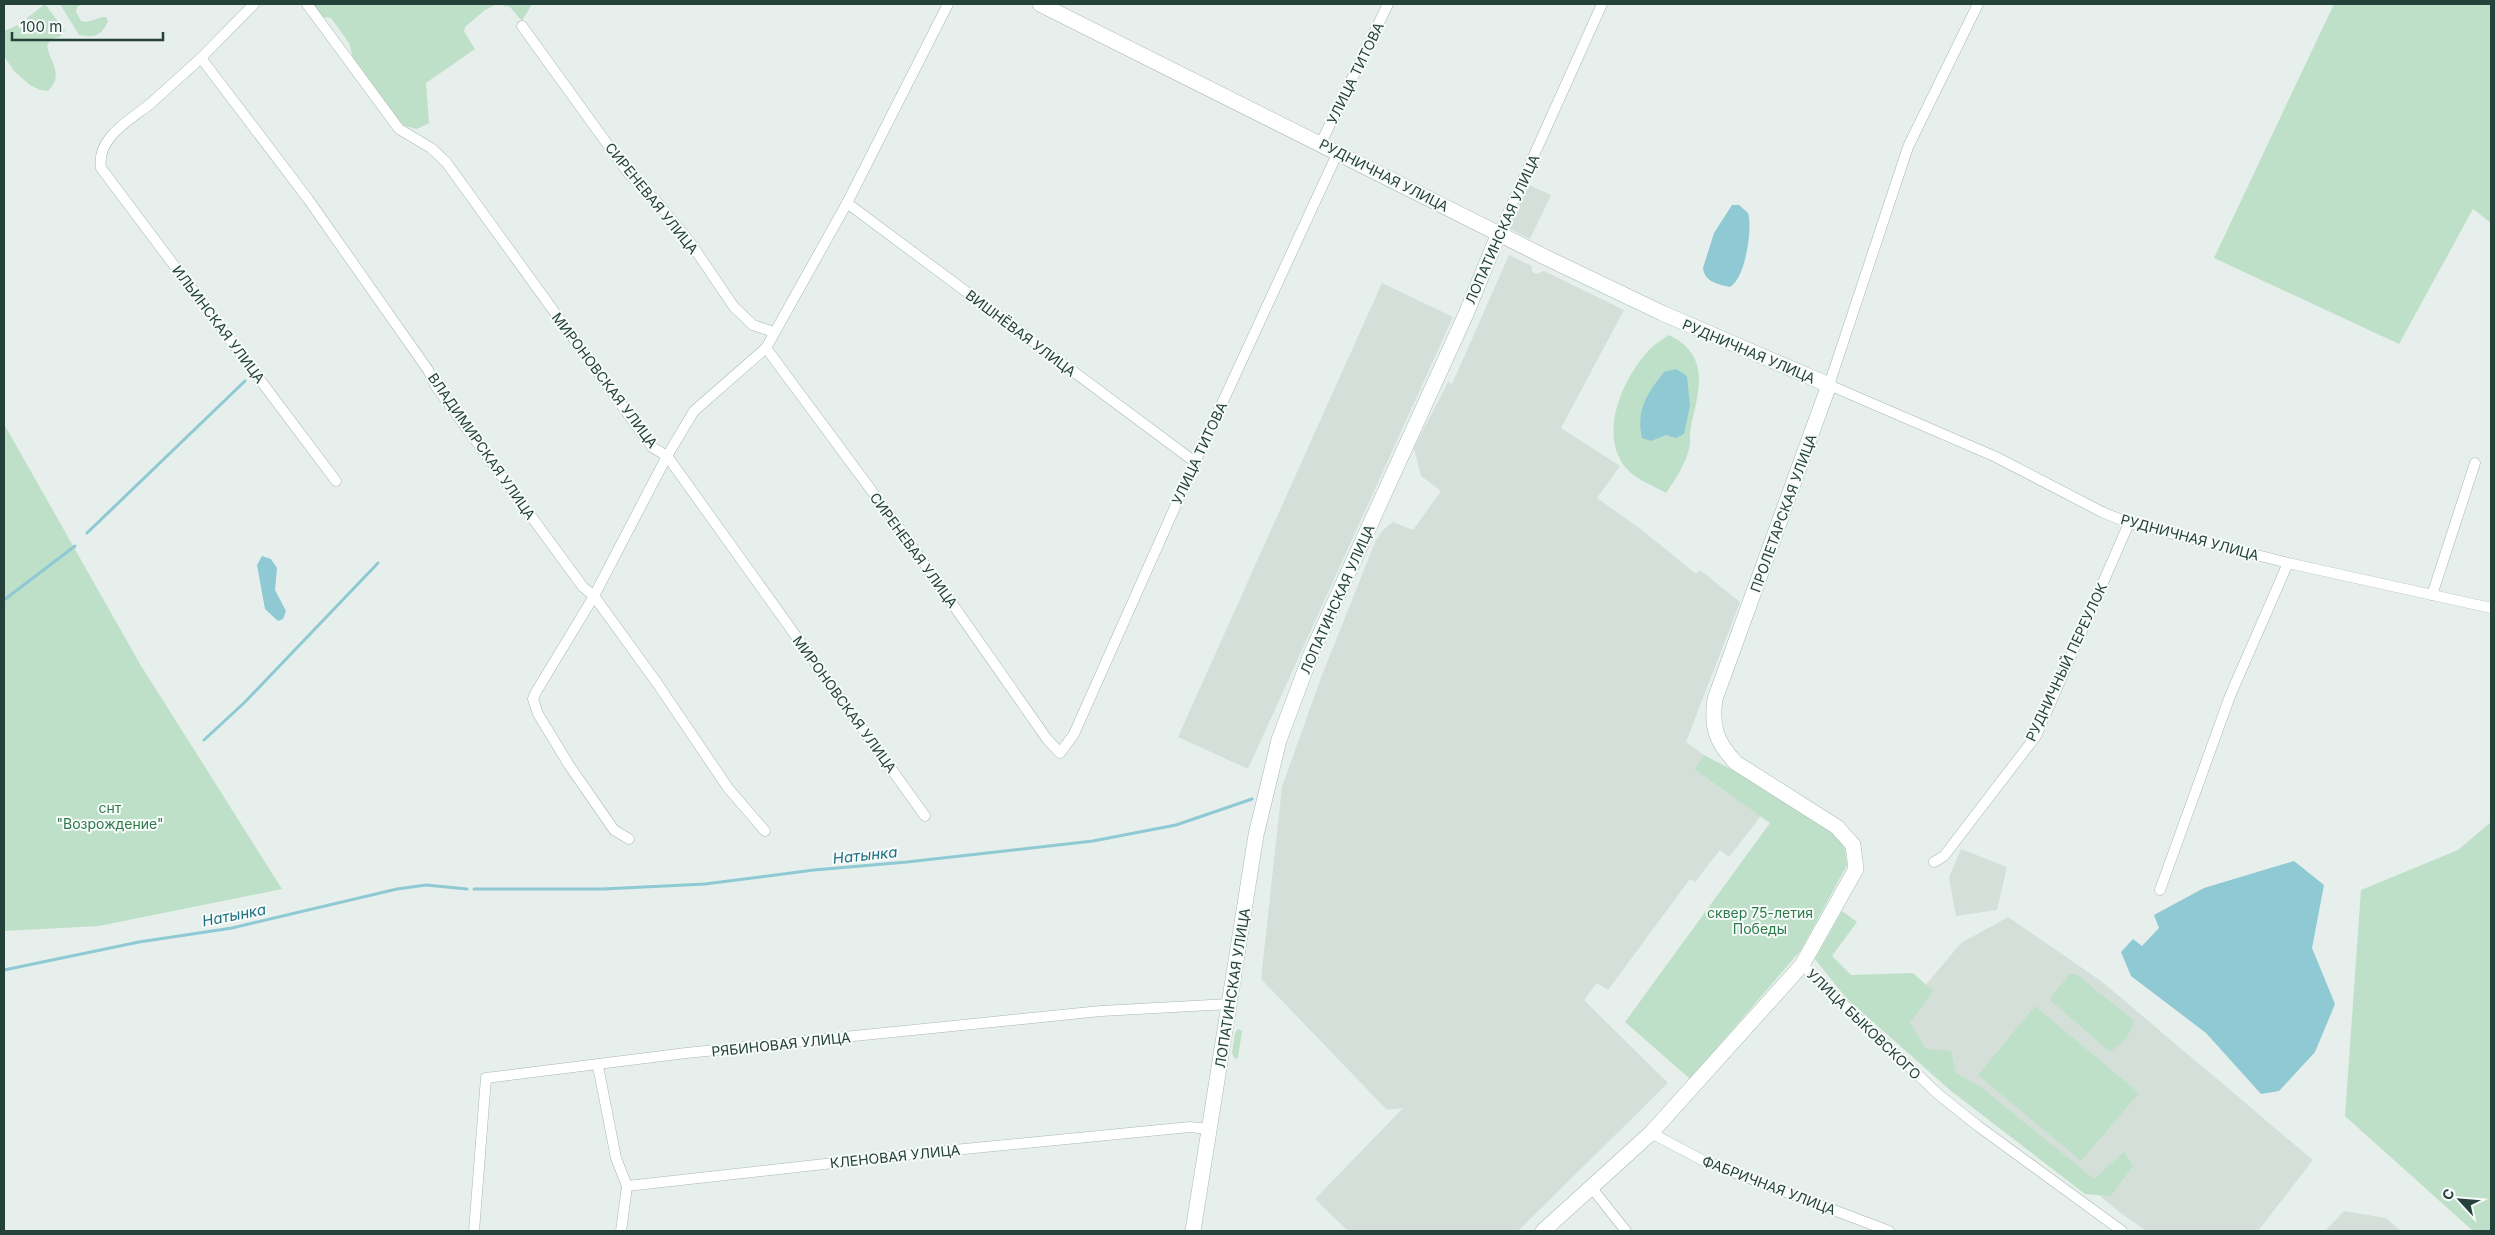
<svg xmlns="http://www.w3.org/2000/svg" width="2495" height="1235" font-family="Inter,sans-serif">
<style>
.built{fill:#d4dfda}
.green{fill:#bfe0c8}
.water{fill:#8ec9d4}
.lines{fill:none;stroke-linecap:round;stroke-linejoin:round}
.stream{stroke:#8ec9d4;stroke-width:3}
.street-casing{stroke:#a8b8b2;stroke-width:11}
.secondary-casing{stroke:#a4bbb3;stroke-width:16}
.street{stroke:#fff;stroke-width:10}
.secondary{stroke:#fff;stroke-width:15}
.labels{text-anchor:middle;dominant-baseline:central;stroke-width:4;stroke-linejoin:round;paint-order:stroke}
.street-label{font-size:14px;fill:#24423a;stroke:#f7fbf9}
.park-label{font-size:14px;fill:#2d7a4b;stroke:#f7fbf9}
.water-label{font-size:15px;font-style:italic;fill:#1c6f80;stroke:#f7fbf9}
</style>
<rect width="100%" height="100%" fill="#e6efeb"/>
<!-- built -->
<g class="built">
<polygon points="1529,185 1551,195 1530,239 1508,228"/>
<polygon points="1509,255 1532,266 1532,272 1536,274 1544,271 1624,310 1561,428 1620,466 1597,498 1642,530 1696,574 1700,570 1740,602 1686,742 1704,755 1694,769 1761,816 1729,857 1720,850 1695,882 1690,879 1608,990 1597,983 1584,1000 1668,1083 1518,1231 1348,1231 1315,1199 1403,1108 1387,1110 1261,979 1282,787 1322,675 1376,540 1383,530 1393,522 1413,530 1441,491 1421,476 1414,448 1448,382 1452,384"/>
<polygon points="1382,283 1453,317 1248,769 1178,737"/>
<polygon points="1961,849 2007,867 1997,910 1956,916 1949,877"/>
<polygon points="2008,917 2101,981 2313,1160 2258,1231 2146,1231 2118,1211 1893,1024 1961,943"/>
<polygon points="2344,1211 2386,1218 2401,1231 2325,1231"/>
</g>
<!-- green -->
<g class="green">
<path d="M 45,4 L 65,31 L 59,37 L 51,39 L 47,46 C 51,64 64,75 48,91 L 40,90 L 30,85 L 14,71 L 4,56 L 4,31 L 18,25 Z"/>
<path d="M 60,4 L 82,4 L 77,7 L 76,12 L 81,21 C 91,24 97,16 106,17 L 108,21 C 102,36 94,38 79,35 Z"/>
<polygon points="313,4 532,4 522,21 510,7 497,4 485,10 465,27 464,31 475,49 426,83 429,123 417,129 405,126 395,117 354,61 349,43 331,18 323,17"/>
<polygon points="2334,4 2491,4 2491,223 2473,209 2399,344 2214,258"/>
<path d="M 1669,335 C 1710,355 1700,389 1691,426 C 1689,433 1691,441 1689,449 C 1685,465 1675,480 1666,493 C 1654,486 1635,479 1627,469 C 1597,434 1623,377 1651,348 C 1656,343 1663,339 1669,335 Z"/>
<polygon points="4,424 140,664 282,889 99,926 4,931"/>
<polygon points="1704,755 1774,792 1843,837 1847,865 1801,950 1690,1079 1625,1022 1770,823 1694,769"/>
<polygon points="2491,822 2491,1231 2473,1231 2345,1116 2361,890 2458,850"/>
<polygon points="1842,911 1857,922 1832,956 1851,975 1913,973 1933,991 1910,1023 1926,1049 1951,1051 1956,1073 1981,1087 2094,1179 2124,1152 2133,1166 2111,1196 2085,1194 1951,1091 1846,998 1815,959"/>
<path d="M 2070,974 L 2076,974 L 2133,1020 C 2134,1030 2120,1049 2109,1051 L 2051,1001 L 2051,997 Z"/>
<polygon points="2035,1006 2139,1093 2081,1161 1978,1075"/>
<polygon points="1238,1029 1242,1031 1238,1058 1235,1059 1232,1053 1235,1033"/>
</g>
<!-- water -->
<g class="water">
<path d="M 1732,205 L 1739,205 L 1748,213 C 1753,229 1745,279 1730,287 C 1719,284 1705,283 1703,268 L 1714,233 Z"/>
<path d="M 1676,369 L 1687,376 L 1690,406 L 1684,434 L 1676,438 L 1666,435 L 1651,441 L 1642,438 C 1636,409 1647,394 1664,372 Z"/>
<polygon points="262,556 271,559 277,568 275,590 286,611 283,619 278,621 265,609 257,565"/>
<polygon points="2294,861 2324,885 2312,948 2335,1004 2315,1052 2279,1091 2261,1094 2206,1033 2131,976 2121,952 2133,939 2142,946 2159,928 2154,915 2204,888"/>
</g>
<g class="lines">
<!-- stream -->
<g class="stream">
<polyline points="87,533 245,381"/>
<polyline points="4,600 75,546"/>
<polyline points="204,740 245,702 378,563"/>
<polyline points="474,889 603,889 705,884 814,870 907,862 1093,841 1176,825 1252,799"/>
<polyline points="4,970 139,942 232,928 397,889 426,885 467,889"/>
</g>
<defs>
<g id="street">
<path d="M 254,4 L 201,58 L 150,104 C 130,120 96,138 101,168 L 336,481"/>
<polyline points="307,4 399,129 431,148 446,162 652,447 667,456 925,816"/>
<polyline points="1978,4 1908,147 1829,385 1996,457 2102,512 2129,523 2288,563 2491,608"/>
<polyline points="522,26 629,174 657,202 692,245 734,307 753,325 774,332"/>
<polyline points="201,58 308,199 428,370 435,385 583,587 594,596 657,683 728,788 765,831"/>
<polyline points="1321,143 1388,4"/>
<polyline points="847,203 1195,462"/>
<polyline points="1499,233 1602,4"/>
<polyline points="766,348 900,529 1047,739 1060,753 1074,734 1195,462 1338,152"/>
<polyline points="2432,595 2475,463"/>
<polyline points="629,839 614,830 569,765 538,714 533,699 536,692 594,596 667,456 694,411 766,348 847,203 948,4"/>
<polyline points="1934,862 1944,856 2036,736 2129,523"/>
<polyline points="2160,890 2230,696 2288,563"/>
<polyline points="1802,965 1938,1094 1978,1126 2122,1231"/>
<polyline points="598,1066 616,1158 627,1186"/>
<polyline points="1651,1133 1704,1161 1889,1231"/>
<polyline points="1591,1187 1626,1231"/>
<polyline points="474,1231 486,1078 686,1053 1101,1011 1229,1004"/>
<polyline points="621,1231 627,1186 923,1153 1190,1127 1209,1129"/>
</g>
<g id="secondary">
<path d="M 1040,4 L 1545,257 L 1662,313 L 1829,385 L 1715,699 C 1711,727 1716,742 1736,763 L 1837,827 L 1853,845 L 1856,869 L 1802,965 L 1651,1133 L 1543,1231"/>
<polyline points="1193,1231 1256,835 1279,740 1312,652 1466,314 1499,233"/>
</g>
</defs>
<!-- street casing -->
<use href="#street" class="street-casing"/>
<!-- secondary casing -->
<use href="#secondary" class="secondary-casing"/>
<!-- street -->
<use href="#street" class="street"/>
<!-- secondary -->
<use href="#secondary" class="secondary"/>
</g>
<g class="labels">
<!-- street labels -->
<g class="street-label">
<text transform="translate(1355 73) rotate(-64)">УЛИЦА ТИТОВА</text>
<text transform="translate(1384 175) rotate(27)">РУДНИЧНАЯ УЛИЦА</text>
<text transform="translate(652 198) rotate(51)">СИРЕНЕВАЯ УЛИЦА</text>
<text transform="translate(1502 229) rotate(-66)">ЛОПАТИНСКАЯ УЛИЦА</text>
<text transform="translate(219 324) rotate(53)">ИЛЬИНСКАЯ УЛИЦА</text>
<text transform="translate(1021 333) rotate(37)">ВИШНЁВАЯ УЛИЦА</text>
<text transform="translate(1749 351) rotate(23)">РУДНИЧНАЯ УЛИЦА</text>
<text transform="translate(605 380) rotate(53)">МИРОНОВСКАЯ УЛИЦА</text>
<text transform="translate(482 446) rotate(55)">ВЛАДИМИРСКАЯ УЛИЦА</text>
<text transform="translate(1199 453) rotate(-65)">УЛИЦА ТИТОВА</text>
<text transform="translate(1783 513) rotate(-70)">ПРОЛЕТАРСКАЯ УЛИЦА</text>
<text transform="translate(2190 537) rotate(15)">РУДНИЧНАЯ УЛИЦА</text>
<text transform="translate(914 550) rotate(54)">СИРЕНЕВАЯ УЛИЦА</text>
<text transform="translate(1337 599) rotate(-66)">ЛОПАТИНСКАЯ УЛИЦА</text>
<text transform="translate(2066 662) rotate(-65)">РУДНИЧНЫЙ ПЕРЕУЛОК</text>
<text transform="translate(845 704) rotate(54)">МИРОНОВСКАЯ УЛИЦА</text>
<text transform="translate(1232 988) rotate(-81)">ЛОПАТИНСКАЯ УЛИЦА</text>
<text transform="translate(1864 1024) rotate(44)">УЛИЦА БЫКОВСКОГО</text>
<text transform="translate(781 1044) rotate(-6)">РЯБИНОВАЯ УЛИЦА</text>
<text transform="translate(895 1156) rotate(-6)">КЛЕНОВАЯ УЛИЦА</text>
<text transform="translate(1769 1185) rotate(21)">ФАБРИЧНАЯ УЛИЦА</text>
</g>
<!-- park labels -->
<g class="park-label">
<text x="110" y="807">снт<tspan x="110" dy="16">"Возрождение"</tspan></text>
<text x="1760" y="912">сквер 75-летия<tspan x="1760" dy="16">Победы</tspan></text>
</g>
<!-- water labels -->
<g class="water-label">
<text transform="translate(865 855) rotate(-6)">Натынка</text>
<text transform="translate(234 915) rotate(-11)">Натынка</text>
</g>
</g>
<!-- border -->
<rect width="2495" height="1235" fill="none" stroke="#24423a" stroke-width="10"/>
<!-- north arrow -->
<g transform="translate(2460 1200) rotate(296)" stroke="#f7fbf9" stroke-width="4" paint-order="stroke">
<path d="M0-4L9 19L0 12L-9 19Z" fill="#24423a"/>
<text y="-8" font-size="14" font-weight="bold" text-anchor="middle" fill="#24423a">С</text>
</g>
<!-- scale -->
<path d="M12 32v8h151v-8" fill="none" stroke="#24423a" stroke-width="2.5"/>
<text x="20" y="32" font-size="15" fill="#24423a" stroke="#f7fbf9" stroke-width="4" paint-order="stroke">100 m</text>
</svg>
